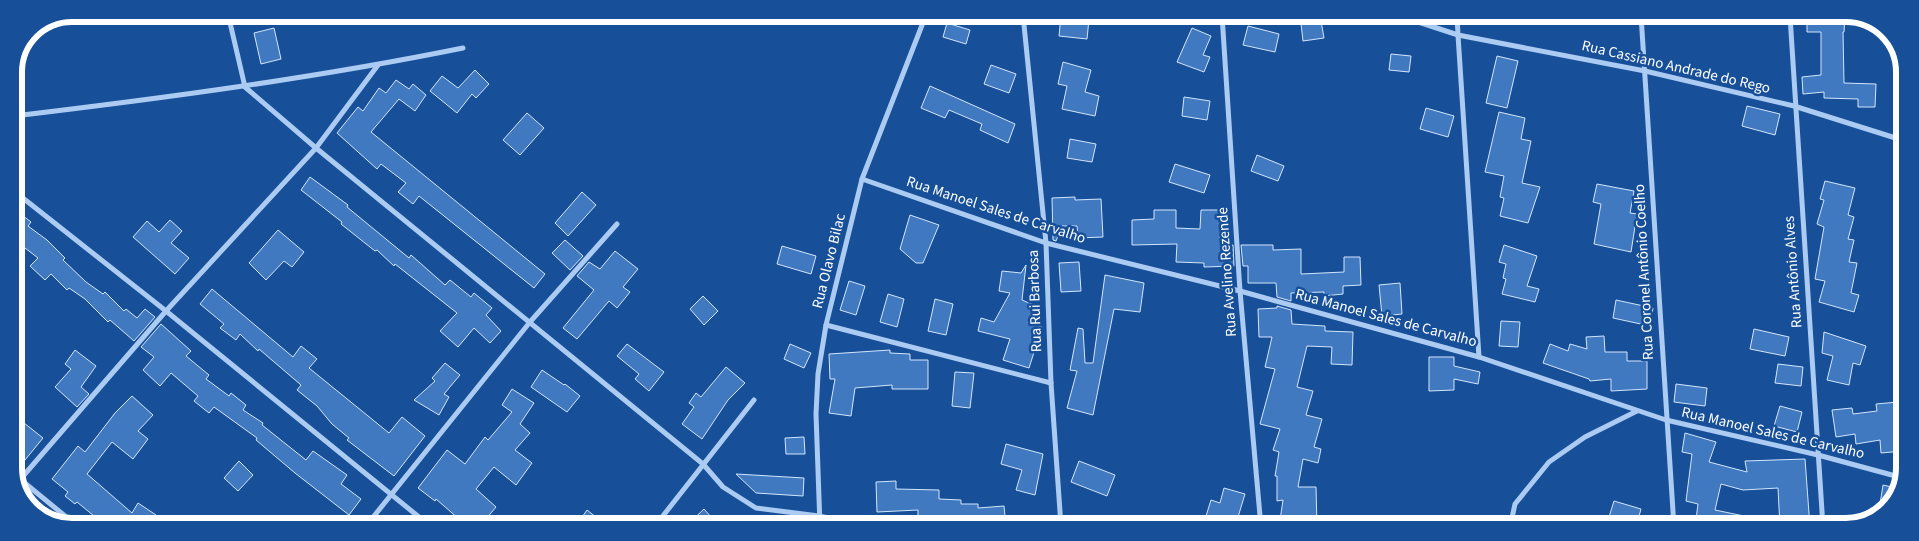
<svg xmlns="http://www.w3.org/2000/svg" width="1919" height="541" font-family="'Source Sans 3',sans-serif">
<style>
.building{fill:#4079c0;stroke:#d3e6fc}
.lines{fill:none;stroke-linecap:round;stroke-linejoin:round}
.street{stroke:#abcbf2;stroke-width:5}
.labels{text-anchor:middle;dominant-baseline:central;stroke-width:5;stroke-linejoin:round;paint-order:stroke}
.street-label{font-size:15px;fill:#fff;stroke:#175099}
.rim{fill:none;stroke:#fff;stroke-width:6}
</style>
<rect width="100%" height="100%" fill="#175099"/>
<!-- building -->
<g class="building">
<polygon points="1300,15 1320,15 1324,38 1303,41"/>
<polygon points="1061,16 1089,19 1087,39 1059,36"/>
<polygon points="1807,16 1845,16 1844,32 1843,32 1844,83 1876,84 1875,107 1858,107 1858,99 1824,98 1824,92 1803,94 1802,77 1821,75 1821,32 1807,32"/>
<polygon points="947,23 970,30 966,44 943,37"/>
<polygon points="1248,26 1279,34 1275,52 1243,45"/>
<polygon points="274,28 281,59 261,64 254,33"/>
<polygon points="1192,28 1211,36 1203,55 1210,57 1204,72 1177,62"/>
<polygon points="1391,54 1411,56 1409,72 1389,70"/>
<polygon points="1497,56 1518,61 1507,108 1486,103"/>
<polygon points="1063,62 1091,70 1085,92 1099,96 1095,116 1062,109 1067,86 1058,84"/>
<polygon points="991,65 1016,74 1009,93 984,84"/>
<polygon points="475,70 489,84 476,98 472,94 457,113 430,91 442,76 458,88"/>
<polygon points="396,80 409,89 413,84 426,95 415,111 399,99 371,132 545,274 534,288 419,196 413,204 398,192 406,183 381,164 377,169 337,133 358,107 363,111 379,88 386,93"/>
<polygon points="930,86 1015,124 1008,143 980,130 982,124 949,110 945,118 921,108"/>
<polygon points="1184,97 1210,101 1207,120 1182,116"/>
<polygon points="1747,106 1780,114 1775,135 1742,126"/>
<polygon points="1426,108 1454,116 1448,137 1420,129"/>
<polygon points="1499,112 1525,118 1521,139 1531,141 1522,183 1540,187 1528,223 1500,216 1504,198 1500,197 1504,176 1485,172"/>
<polygon points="527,113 544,128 520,155 503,140"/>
<polygon points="1070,139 1096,144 1092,162 1067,158"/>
<polygon points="1257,155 1284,166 1278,181 1251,171"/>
<polygon points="1175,164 1210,175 1204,193 1169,182"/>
<polygon points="310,177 348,205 347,207 409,258 411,255 445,285 450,280 471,297 474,293 492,308 486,315 501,331 490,343 474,328 458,347 440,331 457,313 395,264 394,266 377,250 375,251 341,224 342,222 301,190"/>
<polygon points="1825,181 1855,188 1848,215 1854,217 1848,239 1854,240 1849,262 1857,263 1851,293 1859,295 1854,312 1819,302 1825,281 1815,279 1824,227 1817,224 1824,200 1820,199"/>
<polygon points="1597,184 1634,191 1630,213 1637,214 1631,252 1594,244 1601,204 1593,202"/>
<polygon points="582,192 596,205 568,236 555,223"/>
<polygon points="1075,197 1075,200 1101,199 1103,237 1078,238 1077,226 1062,226 1056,241 1053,240 1052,198"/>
<polygon points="14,209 31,222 28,226 47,240 65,258 63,260 86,282 103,294 105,292 124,311 126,309 137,318 145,309 155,317 134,341 110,320 108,322 85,299 69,288 67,290 51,274 45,280 30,266 38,258 16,241 14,245"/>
<polygon points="1154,210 1176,210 1176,228 1200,229 1201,210 1222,210 1220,238 1228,238 1228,246 1233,245 1234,266 1204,267 1204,263 1176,262 1177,244 1132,245 1132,220 1154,219"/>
<polygon points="910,215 939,225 923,263 916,263 900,249"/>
<polygon points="170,220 182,231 171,243 189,258 175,274 133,237 147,221 159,232"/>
<polygon points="278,230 304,252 292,267 284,261 266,280 249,263"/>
<polygon points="565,240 583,256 570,270 552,253"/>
<polygon points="1241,245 1273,245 1273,250 1301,249 1301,274 1344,272 1344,257 1360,257 1361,285 1343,286 1343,294 1324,296 1324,292 1291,293 1291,301 1277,297 1276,283 1248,283 1248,266 1243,266"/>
<polygon points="1504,245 1537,256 1527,286 1539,289 1535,302 1502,294 1506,279 1503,278 1506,264 1499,262"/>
<polygon points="782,246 816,256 811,274 777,264"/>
<polygon points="615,251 638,269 623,287 630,292 617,308 609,301 577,339 563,328 594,290 577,276 589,262 600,269"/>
<polygon points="1079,262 1081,291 1061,292 1059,263"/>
<polygon points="1026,265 1022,300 1034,305 1028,323 1042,327 1029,368 1003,360 1010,339 978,331 981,318 994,322 1010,293 999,291 1002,271 1021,273"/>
<polygon points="1105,275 1144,283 1140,312 1114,309 1093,415 1067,408 1077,371 1070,370 1078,328 1083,329 1085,363 1093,363"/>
<polygon points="849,281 865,286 856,315 840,310"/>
<polygon points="1400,283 1402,314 1382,316 1379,285"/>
<polygon points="212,289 293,357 301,346 317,359 309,368 389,433 402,417 425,436 394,476 347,440 349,438 332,424 317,406 297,390 301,385 259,349 258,351 240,334 236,340 220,328 224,324 200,304"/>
<polygon points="888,294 904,299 897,327 880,322"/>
<polygon points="703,296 718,311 704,325 690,309"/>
<polygon points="935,299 953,304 946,335 928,331"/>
<polygon points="1616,300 1653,308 1650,326 1613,318"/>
<polygon points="1277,306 1291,310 1292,324 1325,326 1325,331 1353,332 1352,365 1331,364 1332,347 1307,346 1297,387 1313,391 1306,415 1322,419 1314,447 1321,449 1318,463 1303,459 1298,487 1316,487 1317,527 1279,527 1283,500 1277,501 1277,476 1275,476 1279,452 1273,450 1280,429 1260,424 1275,369 1265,367 1272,337 1259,337 1258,309 1277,308"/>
<polygon points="1501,321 1520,322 1518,347 1499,346"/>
<polygon points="161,324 191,351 186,356 209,375 206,379 229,396 231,393 246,405 243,410 263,423 262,425 306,460 313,451 347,475 341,484 361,499 349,515 295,473 256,440 257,438 214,407 209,413 194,401 198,396 171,373 160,386 143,370 154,357 141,347"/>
<polygon points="1754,329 1789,337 1785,356 1750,349"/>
<polygon points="1824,332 1866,346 1860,365 1853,363 1849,385 1827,380 1833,356 1822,353"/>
<polygon points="1604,336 1605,352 1627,352 1627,361 1647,361 1647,389 1611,391 1611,379 1590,381 1589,379 1543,363 1550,344 1568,351 1570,344 1587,349 1586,337"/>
<polygon points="627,344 664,372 649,391 635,379 639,374 617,356"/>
<polygon points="790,344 811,353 804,368 784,359"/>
<polygon points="75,350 96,366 81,387 89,394 77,407 55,387 71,369 65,364"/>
<polygon points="890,350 890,353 910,354 910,360 928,360 928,389 892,389 892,385 855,388 851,416 829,413 835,379 830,379 829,354"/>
<polygon points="1429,357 1454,357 1454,366 1480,372 1478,384 1454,379 1454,390 1429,391"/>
<polygon points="445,363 460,375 444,394 449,397 439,415 414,400 435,381 432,378"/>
<polygon points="1778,364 1803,367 1801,386 1775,383"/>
<polygon points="726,367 745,383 728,400 702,439 682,424 694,407 689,403 696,393 701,397"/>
<polygon points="542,370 564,385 565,384 580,396 567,412 531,387"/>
<polygon points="955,372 974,373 970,408 952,406"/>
<polygon points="1676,384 1707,388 1705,406 1674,402"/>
<polygon points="512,389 534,403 520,424 530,433 515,450 532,463 516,485 494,467 476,489 496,507 480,526 467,526 436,499 435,501 418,488 447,450 465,464 485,437 488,440 512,412 502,405"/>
<polygon points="132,396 153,415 138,431 148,439 133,459 112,442 87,474 132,513 138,503 156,515 149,525 105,525 77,502 75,504 65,496 68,492 52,479 78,446 85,452 115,413"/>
<polygon points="1898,402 1903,451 1881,453 1880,440 1856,444 1855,434 1836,437 1832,410 1852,408 1853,414 1877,411 1876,404"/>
<polygon points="1780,406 1802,412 1797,432 1774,426"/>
<polygon points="14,415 43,438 25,460 14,451"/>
<polygon points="1685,433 1716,442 1709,462 1747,472 1745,461 1805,459 1810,527 1780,527 1778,488 1743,490 1721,484 1715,510 1744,516 1741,527 1695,527 1698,504 1686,501 1692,454 1682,452"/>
<polygon points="804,437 805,454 786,454 785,438"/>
<polygon points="1006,444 1043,454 1035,495 1016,490 1022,470 1001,464"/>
<polygon points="239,461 253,475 238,491 224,478"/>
<polygon points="1079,461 1115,475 1107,496 1071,482"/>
<polygon points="736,474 804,478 803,496 756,493"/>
<polygon points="896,481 896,489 939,490 939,499 961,500 961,504 978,504 978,508 1004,506 1006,526 944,526 945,521 918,520 918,510 877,512 876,482"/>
<polygon points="1883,485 1896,488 1895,497 1883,515 1878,517"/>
<polygon points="1224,488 1245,494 1235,527 1212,527 1214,519 1206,516 1211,500 1220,503"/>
<polygon points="1614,501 1641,509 1636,527 1613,527 1616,519 1609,517"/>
<polygon points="704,509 719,526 686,526"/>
<polygon points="587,510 607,526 576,526"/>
</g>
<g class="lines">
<!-- street -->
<g class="street">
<polyline points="228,14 245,87 316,148 703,464 723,487 756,508 819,516 865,526"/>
<polyline points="1023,15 1046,243 1051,383 1061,526"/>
<polyline points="1222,15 1240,291 1261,527"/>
<polyline points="1397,15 1458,35 1479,357"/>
<polyline points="1457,15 1458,35 1645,71 1794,106 1905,141"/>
<polyline points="1641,15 1674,527"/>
<polyline points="1790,16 1823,527"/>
<path d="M 14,116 C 165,98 315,78 463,48"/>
<polyline points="862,179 1046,243 1240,291 1479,357 1666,420 1818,455 1903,478"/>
<polyline points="14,191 166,311 430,526"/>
<polyline points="826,325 1051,383"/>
<polyline points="15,475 76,525"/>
<polyline points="18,482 166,311 316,148 378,65"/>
<polyline points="366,526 530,322 617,224"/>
<polyline points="655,526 754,400"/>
<polyline points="820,526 816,414 818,374 826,325 862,179 926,15"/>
<polyline points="1510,527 1515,504 1549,462 1585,437 1637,411"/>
</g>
</g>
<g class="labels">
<!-- street labels -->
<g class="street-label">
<text transform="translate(1676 67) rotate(13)">Rua Cassiano Andrade do Rego</text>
<text transform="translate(996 210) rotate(18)">Rua Manoel Sales de Carvalho</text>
<text transform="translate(829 261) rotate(-76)">Rua Olavo Bilac</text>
<text transform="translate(1227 272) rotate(-94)">Rua Avelino Rezende</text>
<text transform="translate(1644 272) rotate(-93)">Rua Coronel Antônio Coelho</text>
<text transform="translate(1793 272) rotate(-94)">Rua Antônio Alves</text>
<text transform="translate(1035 301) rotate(-92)">Rua Rui Barbosa</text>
<text transform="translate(1386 318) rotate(15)">Rua Manoel Sales de Carvalho</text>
<text transform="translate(1773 433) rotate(13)">Rua Manoel Sales de Carvalho</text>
</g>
</g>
<!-- crop -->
<path d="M0 0H1919V541H0ZM72 22H1846A50 50 0 0 1 1896 72V468A50 50 0 0 1 1846 518H72A50 50 0 0 1 22 468V72A50 50 0 0 1 72 22Z" fill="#175099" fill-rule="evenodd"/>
<path class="rim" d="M72 22H1846A50 50 0 0 1 1896 72V468A50 50 0 0 1 1846 518H72A50 50 0 0 1 22 468V72A50 50 0 0 1 72 22Z"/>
</svg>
